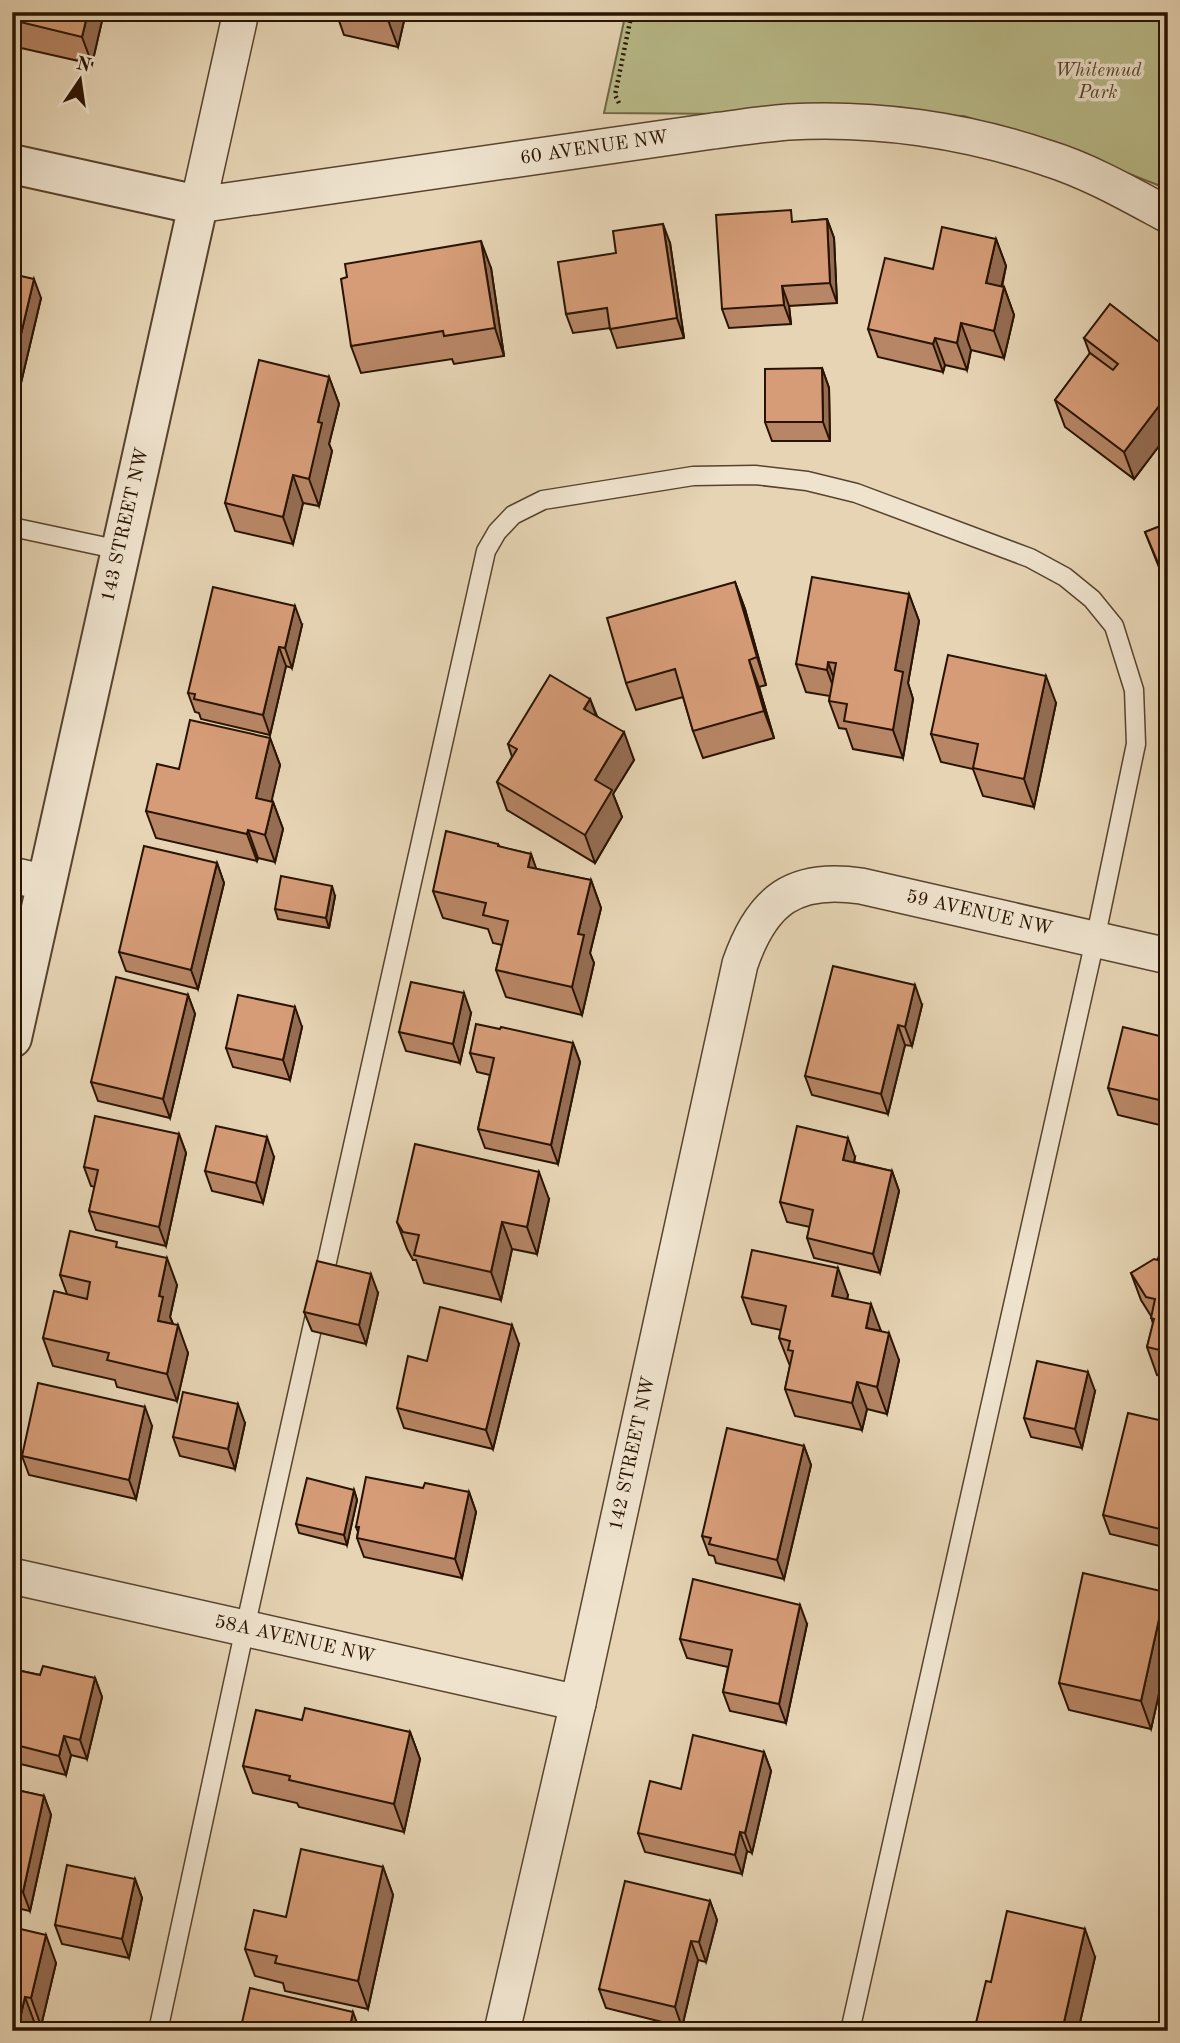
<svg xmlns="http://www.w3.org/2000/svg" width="1180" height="2043" font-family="'Old Standard TT',serif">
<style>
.green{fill:#b9bb8a;stroke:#716745;stroke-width:2}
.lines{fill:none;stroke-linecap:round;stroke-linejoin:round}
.service-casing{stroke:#58432d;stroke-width:21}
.minor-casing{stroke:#58432d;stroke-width:38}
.tertiary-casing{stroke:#58432d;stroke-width:42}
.path{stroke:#291300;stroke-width:4.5;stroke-dasharray:2 3.5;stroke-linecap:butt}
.service{stroke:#efe3ce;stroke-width:18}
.minor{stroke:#efe3ce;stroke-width:35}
.tertiary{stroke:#efe3ce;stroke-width:38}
.wall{fill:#b78666;stroke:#291300;stroke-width:2}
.shaded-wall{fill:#956d53;stroke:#291300;stroke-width:2}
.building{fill:#d59c77;stroke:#291300;stroke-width:2}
.labels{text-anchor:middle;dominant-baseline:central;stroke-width:7;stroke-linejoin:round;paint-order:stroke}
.park-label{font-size:19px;font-style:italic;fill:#544529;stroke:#efe3ce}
.street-label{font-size:19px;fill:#291300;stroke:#efe3ce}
</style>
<rect width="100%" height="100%" fill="#e6d4b4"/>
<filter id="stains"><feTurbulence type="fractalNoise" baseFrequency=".00286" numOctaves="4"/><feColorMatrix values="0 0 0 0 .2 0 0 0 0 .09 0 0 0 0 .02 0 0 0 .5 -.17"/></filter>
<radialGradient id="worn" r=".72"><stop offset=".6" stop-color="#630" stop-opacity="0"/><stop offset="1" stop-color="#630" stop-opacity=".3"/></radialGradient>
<!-- green -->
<polygon class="green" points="626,12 1168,12 1168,189 1050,143 964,116 604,113"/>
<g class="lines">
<defs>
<g id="service">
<polyline points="12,527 120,550"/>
<polyline points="158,2031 245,1628 486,551 497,532 513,515 543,500 693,476 755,475 807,481 856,493 1030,558 1065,577 1092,599 1114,626 1134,690 1136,744 1095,940 850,2031"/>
</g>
<g id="minor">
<path id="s1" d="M 241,12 L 198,205 L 713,131 C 738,128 763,124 788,122 C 874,117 965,130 1047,158 C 1089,171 1129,194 1168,215"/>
<polyline points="12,875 47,883"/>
<path id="s2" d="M 12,1576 L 578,1703"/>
<path id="s3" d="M 502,2031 L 578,1703 L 740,964 C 762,900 794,876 861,886 L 1168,956"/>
</g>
<polyline id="tertiary" points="12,164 198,205 12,1038"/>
</defs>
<!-- service casing -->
<use href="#service" class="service-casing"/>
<!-- minor casing -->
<use href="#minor" class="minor-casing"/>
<!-- tertiary casing -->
<use href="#tertiary" class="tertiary-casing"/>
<!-- path -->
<polyline class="path" points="619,103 615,95 632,12"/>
<!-- service -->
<use href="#service" class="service"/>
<!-- minor -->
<use href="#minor" class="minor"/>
<!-- tertiary -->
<use href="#tertiary" class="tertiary"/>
</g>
<!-- wall -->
<g class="wall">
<polygon points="12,12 104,12 92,64 12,46"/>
<polygon points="336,12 406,12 398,47 344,35"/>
<polygon points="434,12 453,12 452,16"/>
<polygon points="827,219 834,238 837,303 789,306 791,324 729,328 722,309 796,222"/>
<polygon points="996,239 1006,266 1002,287 1004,287 1014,315 1004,358 971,350 967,370 945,365 943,372 878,357 868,329 933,269"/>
<polygon points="670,243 684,338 617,348 610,328 573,333 566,314"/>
<polygon points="491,268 504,356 454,364 452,359 361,373 351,346"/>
<polygon points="12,274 41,298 16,404 12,403"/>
<polygon points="1084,338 1168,349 1168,434 1134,479 1065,427 1055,400 1090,354"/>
<polygon points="822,368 829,388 830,441 772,441 765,422"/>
<polygon points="329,377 339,404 329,444 332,451 319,506 303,503 293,544 235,531 225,503"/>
<polygon points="1168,523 1168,590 1145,532"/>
<polygon points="735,582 745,609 766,685 759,687 774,738 703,758 693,731 683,697 636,710 626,683"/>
<polygon points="909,594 919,621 908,683 913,699 903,758 853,749 846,729 839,728 829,701 830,696 806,692 796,664"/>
<polygon points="302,625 292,668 286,666 270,735 201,719 199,713 195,712 188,693"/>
<polygon points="590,699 597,716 634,760 613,794 622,817 595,863 507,810 497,782 512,757 508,744"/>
<polygon points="1056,703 1034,807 983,796 973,769 941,762 931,734"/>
<polygon points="270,738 280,765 271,801 273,802 283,829 275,862 258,858 257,861 156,838 146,811 179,769"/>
<polygon points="498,844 500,847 531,854 536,869 591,880 601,908 590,953 594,963 582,1015 506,997 496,970 502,945 493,943 488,929 443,918 433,891"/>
<polygon points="217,863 224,883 198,989 126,971 119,952"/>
<polygon points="335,896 329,928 278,919 275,909"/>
<polygon points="188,995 195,1014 170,1118 98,1101 91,1082"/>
<polygon points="922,1005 912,1046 905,1045 888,1114 812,1095 805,1076"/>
<polygon points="471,1013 460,1063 406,1051 399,1032"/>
<polygon points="302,1027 290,1080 233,1067 226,1048"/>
<polygon points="1168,1038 1168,1127 1118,1115 1108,1088"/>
<polygon points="573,1043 580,1062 558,1164 485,1148 478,1129 490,1075 477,1072 470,1053"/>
<polygon points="179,1134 186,1153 166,1246 96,1230 89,1211 95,1187 91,1186 84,1167"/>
<polygon points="274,1157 263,1203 212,1191 205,1171"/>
<polygon points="855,1157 854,1162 892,1171 899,1191 880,1273 814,1258 807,1238 810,1227 787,1222 780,1202"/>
<polygon points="549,1199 537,1254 512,1249 501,1300 424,1283 416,1260 413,1260 407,1249 397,1222"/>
<polygon points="1168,1224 1168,1377 1157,1375 1147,1347 1153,1324 1151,1316 1141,1300 1131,1273 1158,1260"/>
<polygon points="119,1248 177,1285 170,1317 173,1324 188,1353 177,1401 117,1387 115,1380 53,1366 43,1338 67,1294 60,1275"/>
<polygon points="378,1293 366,1344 312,1331 304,1312"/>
<polygon points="848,1295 847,1299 881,1331 899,1360 887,1414 867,1409 862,1430 795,1416 785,1389 790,1366 779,1338 781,1330 752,1324 742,1297"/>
<polygon points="519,1344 493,1449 404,1428 397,1408 427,1361"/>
<polygon points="1095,1391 1082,1448 1031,1437 1024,1418"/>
<polygon points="1168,1422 1168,1548 1110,1534 1103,1515"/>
<polygon points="245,1423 235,1469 180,1456 173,1437"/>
<polygon points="152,1426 136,1499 29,1475 22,1456"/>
<polygon points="804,1446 811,1465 784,1579 716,1563 714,1556 709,1555 702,1536"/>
<polygon points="423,1488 469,1492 476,1512 462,1578 364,1557 357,1538 358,1532 356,1527"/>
<polygon points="354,1490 357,1500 347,1545 299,1533 296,1524"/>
<polygon points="1165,1592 1168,1598 1168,1654 1151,1729 1069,1710 1059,1683"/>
<polygon points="807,1624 786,1723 730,1711 723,1692 728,1667 687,1658 680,1639"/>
<polygon points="12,1669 40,1675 95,1678 102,1697 87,1759 71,1755 66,1775 12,1762"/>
<polygon points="302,1720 410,1732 420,1759 404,1832 299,1807 297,1803 253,1793 243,1766"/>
<polygon points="764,1752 771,1771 752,1853 747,1851 742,1874 645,1852 638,1833 681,1789"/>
<polygon points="12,1789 44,1796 51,1815 30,1911 12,1907"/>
<polygon points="383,1867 393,1895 368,2009 285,1991 283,1983 255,1976 245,1949 286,1917"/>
<polygon points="135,1879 142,1898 129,1958 62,1944 55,1925"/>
<polygon points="710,1901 717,1920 706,1962 698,1960 682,2027 606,2008 599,1989"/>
<polygon points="12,1927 56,1963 41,2026 35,2024 34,2031 12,2031"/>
<polygon points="1095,1957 1078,2031 979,2031 976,2023 991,1982"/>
</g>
<!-- shaded-wall -->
<g class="shaded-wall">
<polygon points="88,12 104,12 92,64 82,37"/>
<polygon points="390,12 406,12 398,47 388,20"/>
<polygon points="827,219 834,238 837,303 830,283"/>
<polygon points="663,224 670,243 684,338 677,318"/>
<polygon points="996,239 1006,266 996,310 986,283"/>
<polygon points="481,241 491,268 504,356 495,328"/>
<polygon points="34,279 41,298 16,404 12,393 12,372"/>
<polygon points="782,286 789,306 791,324 784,305"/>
<polygon points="1004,287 1014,315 1004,358 994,331"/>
<polygon points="961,323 971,350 967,370 957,343"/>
<polygon points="935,338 945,365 943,372 933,344"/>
<polygon points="822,368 829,388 830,441 823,422"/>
<polygon points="329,377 339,404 329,444 332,451 319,506 309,479 318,422"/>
<polygon points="1168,394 1168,434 1134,479 1124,452"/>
<polygon points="293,475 303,503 293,544 283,517"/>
<polygon points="735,582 745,609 766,685 757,657"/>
<polygon points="909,594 919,621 908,683 913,699 903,758 893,730 895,670"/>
<polygon points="295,606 302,625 292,668 285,648"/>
<polygon points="279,647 286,666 270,735 263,715"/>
<polygon points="749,660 759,687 774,738 764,711"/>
<polygon points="828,662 838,690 837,697 827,670"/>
<polygon points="1046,676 1056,703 1034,807 1024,779"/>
<polygon points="590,699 600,726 584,709"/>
<polygon points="624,732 634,760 613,794 622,817 595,863 585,835 595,780"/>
<polygon points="270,738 280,765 266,825 256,798"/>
<polygon points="273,802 283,829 275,862 265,835"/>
<polygon points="248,830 258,858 257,861 247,834"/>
<polygon points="531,854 541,882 528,867"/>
<polygon points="217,863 224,883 198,989 191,970"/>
<polygon points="591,880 601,908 590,953 594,963 582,1015 572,987 578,934"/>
<polygon points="332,886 335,896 329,928 326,918"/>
<polygon points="915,985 922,1005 912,1046 905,1027"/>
<polygon points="464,993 471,1013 460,1063 453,1044"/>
<polygon points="188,995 195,1014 170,1118 163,1099"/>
<polygon points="295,1007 302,1027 290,1080 283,1060"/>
<polygon points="898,1025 905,1045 888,1114 881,1094"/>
<polygon points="573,1043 580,1062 558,1164 551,1145"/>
<polygon points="179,1134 186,1153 166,1246 159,1227"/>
<polygon points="267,1137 274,1157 263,1203 256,1183"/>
<polygon points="848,1138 855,1157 850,1179 843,1160"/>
<polygon points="892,1171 899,1191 880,1273 873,1254"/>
<polygon points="539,1172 549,1199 537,1254 527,1227"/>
<polygon points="502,1222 512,1249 501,1300 491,1272"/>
<polygon points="167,1258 177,1285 170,1317 173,1324 158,1321 159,1296"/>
<polygon points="838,1268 848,1295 842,1323 832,1296"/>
<polygon points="371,1274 378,1293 366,1344 359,1325"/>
<polygon points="871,1304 881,1331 866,1328"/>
<polygon points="178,1325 188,1353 177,1401 167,1374"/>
<polygon points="512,1325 519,1344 493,1449 486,1430"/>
<polygon points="889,1333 899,1360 887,1414 877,1387"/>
<polygon points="1088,1372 1095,1391 1082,1448 1075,1429"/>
<polygon points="857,1382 867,1409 862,1430 852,1403"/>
<polygon points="238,1404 245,1423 235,1469 228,1449"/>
<polygon points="145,1407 152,1426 136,1499 129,1480"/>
<polygon points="804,1446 811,1465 784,1579 777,1560"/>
<polygon points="354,1490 357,1500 347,1545 344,1535"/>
<polygon points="469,1492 476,1512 462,1578 455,1559"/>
<polygon points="1165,1592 1168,1598 1168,1654 1151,1729 1141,1701"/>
<polygon points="800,1605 807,1624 786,1723 779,1704"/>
<polygon points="95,1678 102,1697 87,1759 80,1740"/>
<polygon points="410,1732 420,1759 404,1832 394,1804"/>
<polygon points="64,1736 71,1755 66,1775 59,1756"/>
<polygon points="764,1752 771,1771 752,1853 745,1833"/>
<polygon points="44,1796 51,1815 30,1911 23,1892"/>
<polygon points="740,1832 747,1851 742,1874 735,1855"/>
<polygon points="383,1867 393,1895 368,2009 358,1981"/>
<polygon points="135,1879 142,1898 129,1958 122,1939"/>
<polygon points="710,1901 717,1920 706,1962 699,1942"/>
<polygon points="1085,1929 1095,1957 1078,2031 1062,2031"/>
<polygon points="46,1935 56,1963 41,2026 31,1998"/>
<polygon points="691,1941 698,1960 682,2027 675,2007"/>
<polygon points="25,1997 35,2024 34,2031 17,2031"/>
<polygon points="353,2012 360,2031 349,2031"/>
</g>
<!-- building -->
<g class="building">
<polygon points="12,12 88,12 82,37 12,20"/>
<polygon points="354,12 390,12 388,20"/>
<polygon points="791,210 792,222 827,219 830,283 782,286 784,305 722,309 716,215"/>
<polygon points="663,224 677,318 610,329 607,308 566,314 558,262 616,253 613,231"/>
<polygon points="942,227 996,239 986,283 1004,287 994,331 961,323 957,343 935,338 933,344 868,329 885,258 933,269"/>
<polygon points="481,241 495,328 444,336 443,331 351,346 341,279 347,277 345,264"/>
<polygon points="12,274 34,279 12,372"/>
<polygon points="1110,304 1168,349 1168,394 1124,452 1055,400 1090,353 1113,370 1118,364 1084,338"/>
<polygon points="259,360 329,377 318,422 322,423 309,479 293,475 283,517 225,503"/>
<polygon points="822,368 823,422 765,422 765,369"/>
<polygon points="1168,523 1168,573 1163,575 1145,532"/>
<polygon points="812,577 909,594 895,670 903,672 893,730 844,721 847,704 829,701 836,663 828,662 827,670 796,664"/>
<polygon points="735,582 757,657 749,660 764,711 693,731 675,669 626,683 607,618"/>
<polygon points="213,587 295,606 285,648 279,647 263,715 194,699 195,694 188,693"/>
<polygon points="948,655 1046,676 1024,779 973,768 978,744 931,734"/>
<polygon points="550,675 590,699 584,709 624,732 595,780 612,790 585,835 497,782 517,749 508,744"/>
<polygon points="190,720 270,738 256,798 273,802 265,835 248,830 247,834 146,811 157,764 179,769"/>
<polygon points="446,831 498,844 498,846 531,854 528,867 591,880 578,934 584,935 572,987 496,970 508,921 483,915 486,903 433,891"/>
<polygon points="144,846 217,863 191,970 119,952"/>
<polygon points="281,876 332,886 326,918 275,909"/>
<polygon points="833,966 915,985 905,1027 898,1025 881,1094 805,1076"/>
<polygon points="116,977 188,995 163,1099 91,1082"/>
<polygon points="411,982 464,993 453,1044 399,1032"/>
<polygon points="238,995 295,1007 283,1060 226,1048"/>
<polygon points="476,1024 500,1029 501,1027 573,1043 551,1145 478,1129 494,1058 470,1053"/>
<polygon points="1123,1027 1168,1038 1168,1102 1108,1088"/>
<polygon points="95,1116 179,1134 159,1227 89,1211 98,1170 84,1167"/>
<polygon points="216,1126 267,1137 256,1183 205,1171"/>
<polygon points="797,1126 848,1138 843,1160 892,1171 873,1254 807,1238 813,1210 780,1202"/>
<polygon points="415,1144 539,1172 527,1227 502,1222 491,1272 414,1255 419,1235 403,1232 397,1222"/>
<polygon points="1166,1224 1168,1224 1168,1352 1147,1347 1154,1319 1151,1318 1155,1299 1146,1297 1131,1273 1154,1259 1158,1260"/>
<polygon points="70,1231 117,1242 116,1247 167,1258 159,1296 163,1297 158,1321 178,1325 167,1374 107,1360 109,1353 43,1338 54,1291 87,1299 90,1282 60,1275"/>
<polygon points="752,1250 838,1268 832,1296 871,1304 866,1328 889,1333 877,1387 857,1382 852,1403 785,1389 793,1351 788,1350 790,1341 779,1338 786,1306 742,1297"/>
<polygon points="317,1261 371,1274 359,1325 304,1312"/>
<polygon points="440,1307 512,1325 486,1430 397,1408 408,1356 427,1361"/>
<polygon points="1037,1361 1088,1372 1075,1429 1024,1418"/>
<polygon points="38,1383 145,1407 129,1480 22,1456"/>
<polygon points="183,1392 238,1404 228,1449 173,1437"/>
<polygon points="1128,1413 1168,1422 1168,1531 1103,1515"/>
<polygon points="727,1428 804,1446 777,1560 709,1544 711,1538 702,1536"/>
<polygon points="366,1477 423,1488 425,1483 469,1492 455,1559 357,1538 359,1527 356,1527"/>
<polygon points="307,1478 354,1490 344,1535 296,1524"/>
<polygon points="1083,1573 1165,1592 1141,1701 1059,1683"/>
<polygon points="693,1579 800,1605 779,1704 723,1692 732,1650 680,1639"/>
<polygon points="43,1666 95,1678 80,1740 64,1736 59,1756 12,1744 12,1669 40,1675"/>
<polygon points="305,1708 410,1732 394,1804 289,1780 290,1776 243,1766 256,1710 302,1720"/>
<polygon points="693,1735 764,1752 745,1833 740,1832 735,1855 638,1833 650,1781 681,1789"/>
<polygon points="12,1789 44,1796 23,1892 12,1890"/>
<polygon points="301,1849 383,1867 358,1981 275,1963 277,1956 245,1949 254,1910 286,1917"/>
<polygon points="67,1865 135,1879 122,1939 55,1925"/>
<polygon points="625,1881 710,1901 699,1942 691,1941 675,2007 599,1989"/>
<polygon points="1007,1911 1085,1929 1062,2031 1009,2031 976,2023 986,1981 991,1982"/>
<polygon points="12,1927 46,1935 31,1998 25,1997 17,2031 12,2031"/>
<polygon points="250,1988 353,2012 349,2031 240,2031"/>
<polygon points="589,2022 627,2031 587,2031"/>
</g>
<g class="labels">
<!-- park labels -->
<g class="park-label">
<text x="1098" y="71">Whitemud<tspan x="1098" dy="22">Park</tspan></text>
</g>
<!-- street labels -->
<g class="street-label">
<text stroke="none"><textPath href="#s1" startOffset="598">60 AVENUE NW</textPath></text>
<text transform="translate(126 525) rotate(-77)">143 STREET NW</text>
<text stroke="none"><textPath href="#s3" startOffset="1376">59 AVENUE NW</textPath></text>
<text stroke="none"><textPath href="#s3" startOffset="592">142 STREET NW</textPath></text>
<text stroke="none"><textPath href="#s2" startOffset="290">58A AVENUE NW</textPath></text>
</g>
</g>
<!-- margin -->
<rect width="1180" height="2043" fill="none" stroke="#e6d4b4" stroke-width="42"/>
<rect x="14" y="14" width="1152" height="2015" fill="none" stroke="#291300" stroke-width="3.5"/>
<rect x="21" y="21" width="1138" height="2001" fill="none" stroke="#291300" stroke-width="2"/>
<!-- north arrow -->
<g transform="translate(80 80) rotate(13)" stroke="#efe3ce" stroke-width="5" paint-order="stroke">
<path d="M0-5L12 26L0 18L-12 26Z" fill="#291300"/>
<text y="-10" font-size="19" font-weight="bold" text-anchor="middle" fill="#291300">N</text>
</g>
<rect width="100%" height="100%" filter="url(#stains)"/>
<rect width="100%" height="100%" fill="url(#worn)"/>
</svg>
